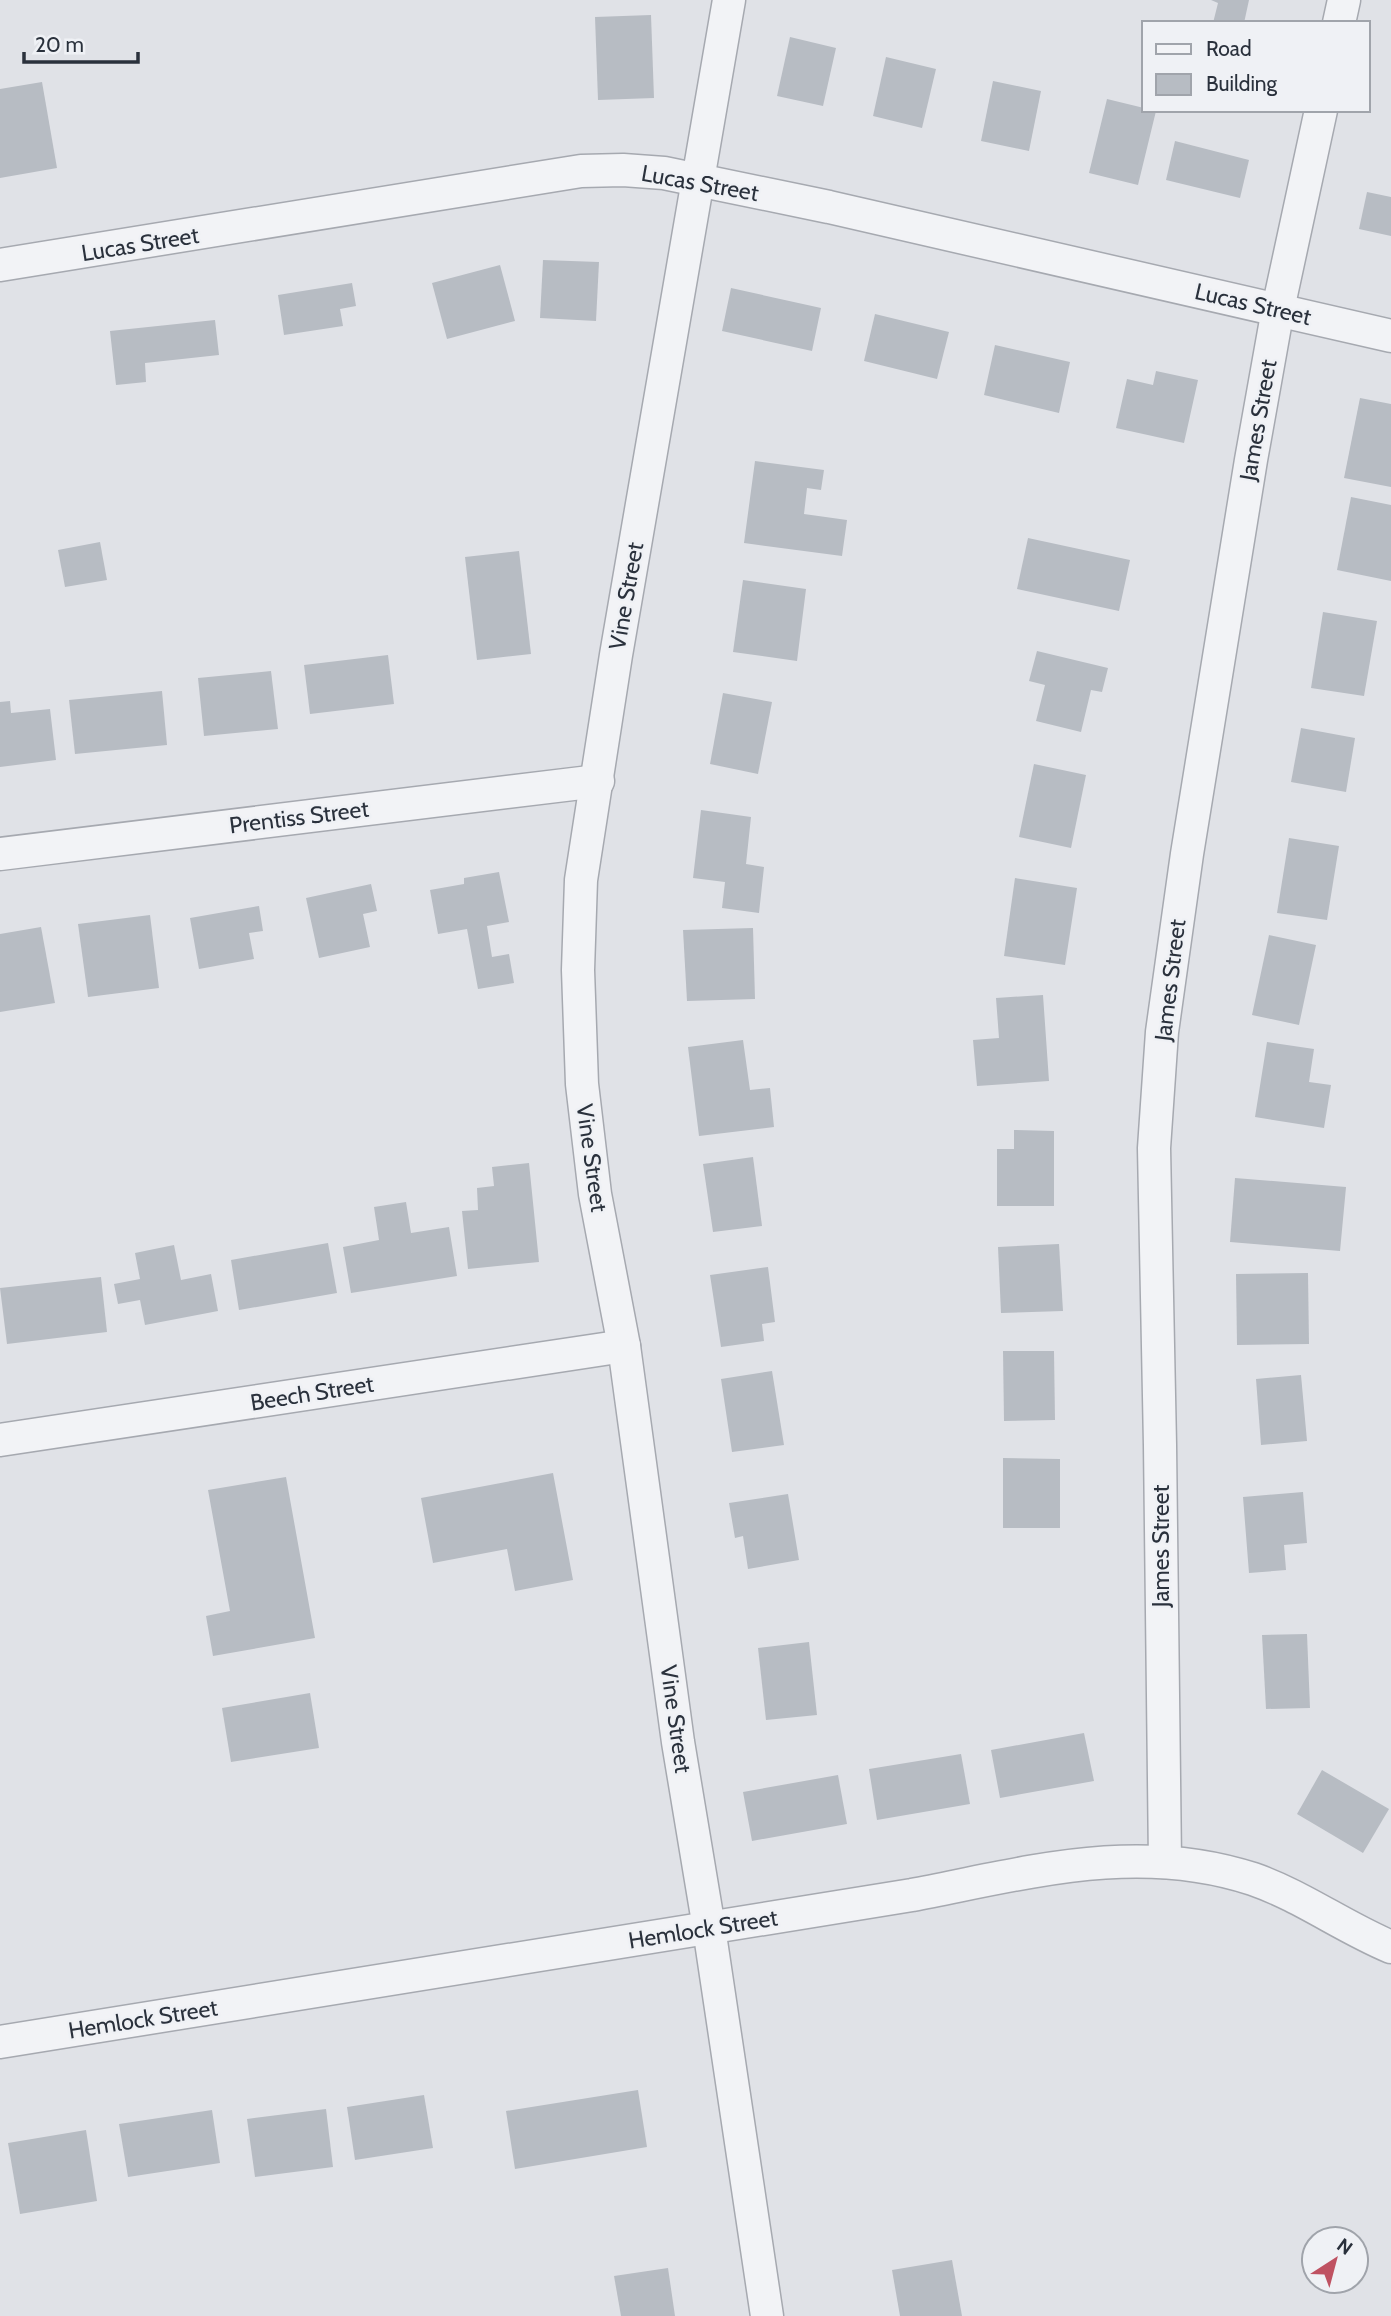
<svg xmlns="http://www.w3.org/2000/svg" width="1391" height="2316" font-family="Cabin,sans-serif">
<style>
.building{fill:#b7bcc3}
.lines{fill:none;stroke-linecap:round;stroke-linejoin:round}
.street-casing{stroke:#a6a9b0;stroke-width:35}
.street{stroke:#f2f3f6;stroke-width:32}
.labels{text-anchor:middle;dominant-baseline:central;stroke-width:5;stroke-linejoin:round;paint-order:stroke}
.street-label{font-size:23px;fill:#2a313c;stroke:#eff1f5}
</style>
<rect width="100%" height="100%" fill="#e0e2e7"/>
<!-- building -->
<g class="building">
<polygon points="1211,0 1249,0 1244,23 1213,23 1218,3"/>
<polygon points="651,15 654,98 598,100 595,17"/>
<polygon points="790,37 836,48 823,106 777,96"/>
<polygon points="886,57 936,69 922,128 873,116"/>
<polygon points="993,81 1041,91 1029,151 981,141"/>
<polygon points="42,82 57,168 0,178 0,89"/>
<polygon points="1107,99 1144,108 1144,110 1156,111 1138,185 1089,173"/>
<polygon points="1175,141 1249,160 1240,198 1166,180"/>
<polygon points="1367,192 1391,197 1391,236 1359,229"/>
<polygon points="543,260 599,262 596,321 540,318"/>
<polygon points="500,265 515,321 447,339 432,283"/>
<polygon points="352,283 356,306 340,309 343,326 284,335 278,295"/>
<polygon points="731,288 821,308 812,351 722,331"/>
<polygon points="875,314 949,332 937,379 864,361"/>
<polygon points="215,320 219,355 145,363 146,382 116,385 110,331"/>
<polygon points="995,345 1070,362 1059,413 984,395"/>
<polygon points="1156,371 1198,380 1184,443 1116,428 1127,379 1153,385"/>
<polygon points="1360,398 1391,404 1391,487 1344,478"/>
<polygon points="755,461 824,470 821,490 807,488 804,514 847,520 842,556 744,543"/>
<polygon points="1351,497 1391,505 1391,581 1337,570"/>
<polygon points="1028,538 1130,560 1119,611 1017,589"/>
<polygon points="100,542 107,580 65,587 58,550"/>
<polygon points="519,551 531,654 477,660 465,557"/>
<polygon points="743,580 806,589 797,661 733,652"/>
<polygon points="1323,612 1377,621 1364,696 1311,688"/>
<polygon points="1037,651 1108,668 1102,692 1091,690 1081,732 1036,721 1045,685 1029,681"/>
<polygon points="388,655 394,704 310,714 304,665"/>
<polygon points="271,671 278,729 204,736 198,678"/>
<polygon points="162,691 167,745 75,754 69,700"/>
<polygon points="723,693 772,702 758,774 710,764"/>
<polygon points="10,701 11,713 50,709 56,760 0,767 0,702"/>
<polygon points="1301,728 1355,738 1346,792 1291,782"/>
<polygon points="1034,764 1086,775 1071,848 1019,837"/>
<polygon points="701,810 751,817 746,864 764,867 759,913 722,908 725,882 693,878"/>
<polygon points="1289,838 1339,846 1327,920 1277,913"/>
<polygon points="499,872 509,922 487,926 492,957 509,954 514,983 478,989 467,929 438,934 430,890 464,884 464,878"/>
<polygon points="1015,878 1077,888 1065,965 1004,956"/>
<polygon points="371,884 377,911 363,914 370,947 319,958 306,898"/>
<polygon points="259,906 263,931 249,933 254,959 199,969 190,918"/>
<polygon points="150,915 159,988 88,997 78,924"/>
<polygon points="41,927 55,1003 0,1012 0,934"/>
<polygon points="753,928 755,999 687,1001 683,930"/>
<polygon points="1269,935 1316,945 1299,1025 1252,1015"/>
<polygon points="1043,995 1049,1081 977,1086 973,1040 999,1038 996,998"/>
<polygon points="743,1040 750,1090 770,1088 774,1127 699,1136 688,1047"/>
<polygon points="1267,1042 1314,1049 1309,1082 1331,1085 1324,1128 1255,1117"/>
<polygon points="1014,1130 1054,1131 1054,1206 997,1206 997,1149 1014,1149"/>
<polygon points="753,1157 762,1226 713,1232 703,1164"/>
<polygon points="529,1163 539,1262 468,1269 462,1211 478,1210 477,1188 494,1186 492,1167"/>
<polygon points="1235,1178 1346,1187 1340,1251 1230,1242"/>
<polygon points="406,1202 411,1233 449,1227 457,1276 351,1293 343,1247 379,1240 374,1207"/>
<polygon points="328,1243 337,1293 239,1310 231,1260"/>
<polygon points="1059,1244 1063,1311 1001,1313 998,1247"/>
<polygon points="174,1245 181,1280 211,1274 218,1311 145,1325 140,1300 118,1304 114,1284 140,1279 135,1253"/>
<polygon points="768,1267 775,1322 762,1324 764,1341 721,1347 710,1275"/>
<polygon points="1308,1273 1309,1344 1237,1345 1236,1274"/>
<polygon points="101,1277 107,1332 7,1344 0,1288"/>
<polygon points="1003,1351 1054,1351 1055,1420 1004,1421"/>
<polygon points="772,1371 784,1445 732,1452 721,1379"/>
<polygon points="1301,1375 1307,1441 1261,1445 1256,1379"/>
<polygon points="1003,1458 1060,1459 1060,1528 1003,1528"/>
<polygon points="553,1473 573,1580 515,1591 507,1549 433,1563 421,1498"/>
<polygon points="286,1477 315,1638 213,1656 206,1616 230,1611 208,1490"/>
<polygon points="1303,1492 1307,1543 1284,1545 1286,1570 1249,1573 1243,1497"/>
<polygon points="788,1494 799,1560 748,1569 743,1536 735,1538 729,1503"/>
<polygon points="1307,1634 1310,1708 1266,1709 1262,1635"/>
<polygon points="809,1642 817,1715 766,1720 758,1648"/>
<polygon points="310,1693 319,1748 231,1762 222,1708"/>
<polygon points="1084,1733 1094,1781 1000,1798 991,1750"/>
<polygon points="961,1754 970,1804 877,1820 869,1769"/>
<polygon points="1322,1770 1389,1809 1363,1853 1297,1814"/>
<polygon points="838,1775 847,1824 752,1841 743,1792"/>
<polygon points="638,2090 647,2147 515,2169 506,2111"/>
<polygon points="424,2095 433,2148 355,2160 347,2107"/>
<polygon points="326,2109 333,2167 255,2177 247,2119"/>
<polygon points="212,2110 220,2163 128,2177 119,2124"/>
<polygon points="86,2130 97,2201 20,2214 8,2143"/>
<polygon points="952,2260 962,2316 900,2316 892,2270"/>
<polygon points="668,2268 675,2316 621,2316 614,2276"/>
</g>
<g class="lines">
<defs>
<g id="street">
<polyline points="729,0 616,655 581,880 578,970 582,1084 595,1194 624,1346 678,1742 709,1928 767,2316"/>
<polyline points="1339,23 1344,0"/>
<polyline points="0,265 581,171 623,170 664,173 829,207 1391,336"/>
<polyline points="0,854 598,781"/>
<polyline points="0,1440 624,1346"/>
<polyline points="1165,1862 1160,1445 1154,1148 1162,1032 1187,854 1251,460 1278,309 1321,110"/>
<path d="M 0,2042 L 912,1895 C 1027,1873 1137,1841 1253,1879 C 1302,1896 1343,1927 1391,1947"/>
</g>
</defs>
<!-- street casing -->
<use href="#street" class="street-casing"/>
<!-- street -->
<use href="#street" class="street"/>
</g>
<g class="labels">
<!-- street labels -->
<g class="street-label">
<text transform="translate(700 183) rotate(10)">Lucas Street</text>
<text transform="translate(140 244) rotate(-9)">Lucas Street</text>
<text transform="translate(1253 304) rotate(13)">Lucas Street</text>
<text transform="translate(1258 420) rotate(-80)">James Street</text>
<text transform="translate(626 596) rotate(-80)">Vine Street</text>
<text transform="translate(299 817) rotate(-7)">Prentiss Street</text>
<text transform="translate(1170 980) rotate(-83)">James Street</text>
<text transform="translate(592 1158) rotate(82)">Vine Street</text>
<text transform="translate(312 1393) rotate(-9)">Beech Street</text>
<text transform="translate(1161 1546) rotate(-90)">James Street</text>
<text transform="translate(676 1719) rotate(82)">Vine Street</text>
<text transform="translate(703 1929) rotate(-9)">Hemlock Street</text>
<text transform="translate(143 2019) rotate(-9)">Hemlock Street</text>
</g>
</g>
<!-- legend -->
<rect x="1142" y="21" width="228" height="91" fill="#eff1f5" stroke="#a0a4ab" stroke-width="2"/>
<rect x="1156" y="44" width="35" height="10" fill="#f2f3f6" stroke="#a0a4ab" stroke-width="2"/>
<text x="1206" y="56" font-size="21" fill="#2a313c">Road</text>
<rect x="1156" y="74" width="35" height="21" fill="#b7bcc3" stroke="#a0a4ab" stroke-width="2"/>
<text x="1206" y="91" font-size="21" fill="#2a313c">Building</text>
<!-- north arrow -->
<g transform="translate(1335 2260) rotate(36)"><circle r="33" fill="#eff1f5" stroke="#a0a4ab" stroke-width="2"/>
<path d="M0-5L12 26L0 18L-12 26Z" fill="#bf5262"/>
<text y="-10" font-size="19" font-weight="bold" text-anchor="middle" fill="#2a313c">N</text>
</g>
<!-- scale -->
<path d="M24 52v10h114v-10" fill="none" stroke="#2a313c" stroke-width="3.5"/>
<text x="35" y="52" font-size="21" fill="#2a313c" stroke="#eff1f5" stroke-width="5" paint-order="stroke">20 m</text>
</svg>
